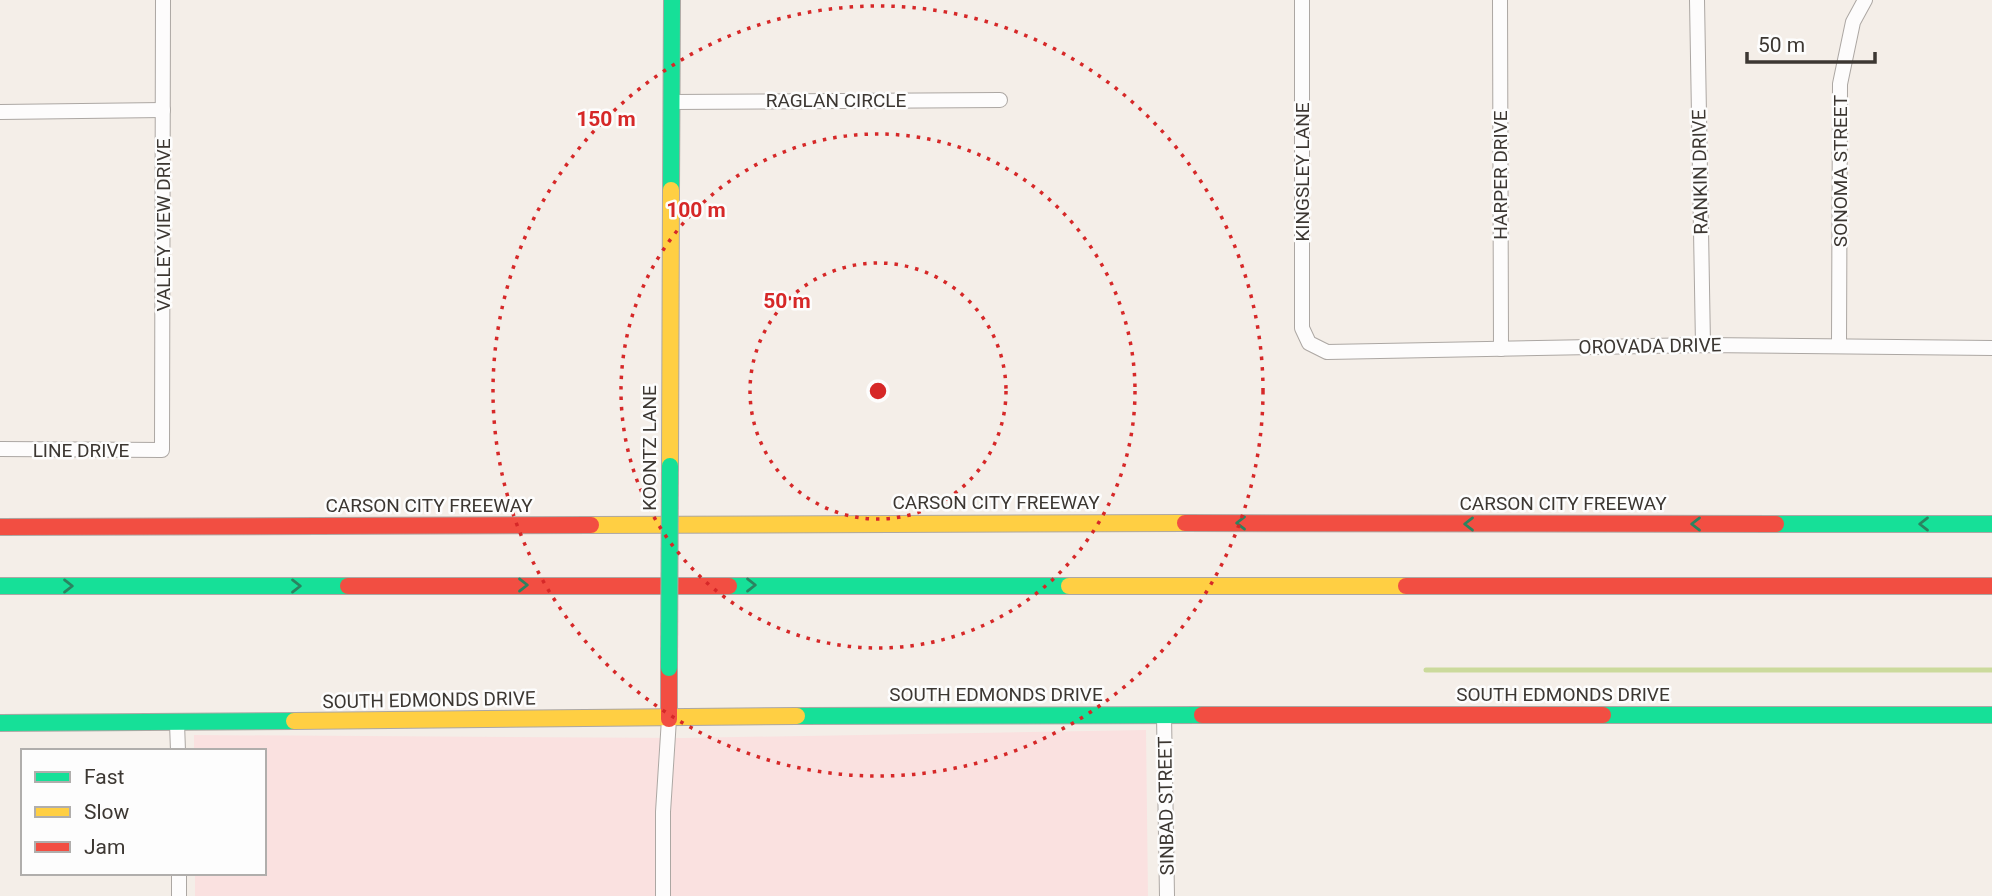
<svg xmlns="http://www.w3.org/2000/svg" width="1992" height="896" font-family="Roboto,sans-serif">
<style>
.green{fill:#fae1e0}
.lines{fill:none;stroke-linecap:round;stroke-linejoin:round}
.stream{stroke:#cbda9c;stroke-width:5}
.street-casing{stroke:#aca7a3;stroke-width:16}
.fast-casing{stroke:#aca7a3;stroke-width:18}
.slow-casing{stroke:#aca7a3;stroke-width:18}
.jam-casing{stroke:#aca7a3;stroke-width:18}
.street{stroke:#fdfcfc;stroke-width:14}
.fast{stroke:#16e098;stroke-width:16}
.slow{stroke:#ffcf43;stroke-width:16}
.jam{stroke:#f24e42;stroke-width:16}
.fast-bridge-casing{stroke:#aca7a3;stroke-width:18;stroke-linecap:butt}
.fast-bridge{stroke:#16e098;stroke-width:16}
.oneway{stroke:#2b8360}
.ring{fill:none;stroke:#d62828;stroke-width:3.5;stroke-dasharray:3.5 7}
.labels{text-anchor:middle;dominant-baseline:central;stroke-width:5;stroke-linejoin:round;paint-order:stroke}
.street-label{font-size:19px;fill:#3c3732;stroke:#fdfdfd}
.centre{fill:#d62828;stroke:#fdfdfd;stroke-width:3.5}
.ring-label{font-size:21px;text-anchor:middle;font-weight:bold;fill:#d62828;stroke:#fdfdfd;stroke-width:5;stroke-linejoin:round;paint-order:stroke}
</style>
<rect width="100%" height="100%" fill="#f4eee8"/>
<!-- green -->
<polygon class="green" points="1146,730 1148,896 195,896 195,873 264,873 264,751 194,751 194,735 684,738"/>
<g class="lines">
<!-- stream -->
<polyline class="stream" points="1426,670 1992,670"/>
<defs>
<g id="street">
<polyline points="1302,0 1302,328 1309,343 1327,352 1703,345 1992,348"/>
<polyline points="1500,0 1501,349"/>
<polyline points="1697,0 1703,345"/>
<polyline points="672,102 1000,100"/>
<polyline points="0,112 163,110"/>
<polyline points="1839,346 1840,84 1853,22 1865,0"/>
<polyline points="0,449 162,450 163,0"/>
<polyline points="1164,715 1167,896"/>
<polyline points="177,723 178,751"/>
<polyline points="179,873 179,896"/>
<polyline points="663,896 663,812 669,719"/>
</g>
<g id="fast">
<polyline points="671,190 672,0"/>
<polyline points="1776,524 1992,524"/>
<polyline points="0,586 348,586"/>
<polyline points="729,586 1069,586"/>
<polyline points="1603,715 1992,715"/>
<polyline points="797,716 1202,715"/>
<polyline points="0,723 294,721"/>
</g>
<g id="slow">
<polyline points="670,466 671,190"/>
<polyline points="591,525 1185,523"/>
<polyline points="1069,586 1406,586"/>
<polyline points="294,721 797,716"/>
</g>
<g id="jam">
<polyline points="1185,523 1776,524"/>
<polyline points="0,527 591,525"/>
<polyline points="348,586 729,586"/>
<polyline points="1406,586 1992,586"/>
<polyline points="669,668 669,719"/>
<polyline points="1202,715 1603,715"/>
</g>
</defs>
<!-- street casing -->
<use href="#street" class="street-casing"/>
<!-- fast casing -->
<use href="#fast" class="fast-casing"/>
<!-- slow casing -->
<use href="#slow" class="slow-casing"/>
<!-- jam casing -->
<use href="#jam" class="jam-casing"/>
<!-- street -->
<use href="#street" class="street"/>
<!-- fast -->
<use href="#fast" class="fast"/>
<!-- slow -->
<use href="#slow" class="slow"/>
<!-- jam -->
<use href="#jam" class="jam"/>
<defs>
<polyline id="fast-bridge" points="669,668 670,466"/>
</defs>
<!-- fast-bridge casing -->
<use href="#fast-bridge" class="fast-bridge-casing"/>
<!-- fast-bridge -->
<use href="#fast-bridge" class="fast-bridge"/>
</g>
<!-- one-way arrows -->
<defs><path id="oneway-chevron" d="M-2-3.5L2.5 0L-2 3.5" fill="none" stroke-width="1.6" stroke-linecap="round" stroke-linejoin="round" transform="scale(1.75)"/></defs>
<g class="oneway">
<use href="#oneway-chevron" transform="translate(1241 523) rotate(-180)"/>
<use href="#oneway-chevron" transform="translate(1469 524) rotate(-180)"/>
<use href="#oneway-chevron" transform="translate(1696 524) rotate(-180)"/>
<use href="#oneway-chevron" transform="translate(1924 524) rotate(-180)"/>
<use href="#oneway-chevron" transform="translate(523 585)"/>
<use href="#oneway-chevron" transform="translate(751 585)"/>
<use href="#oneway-chevron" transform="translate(68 586)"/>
<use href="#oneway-chevron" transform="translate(296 586)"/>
</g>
<!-- distance rings -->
<g class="ring">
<circle cx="878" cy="391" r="128"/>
<circle cx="878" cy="391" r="257"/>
<circle cx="878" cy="391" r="385"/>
</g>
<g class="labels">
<!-- street labels -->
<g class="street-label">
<text x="836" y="100">RAGLAN CIRCLE</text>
<text transform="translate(1840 171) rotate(-90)">SONOMA STREET</text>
<text transform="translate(1302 172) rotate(-90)">KINGSLEY LANE</text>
<text transform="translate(1700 172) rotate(-91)">RANKIN DRIVE</text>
<text transform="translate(1500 175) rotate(-90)">HARPER DRIVE</text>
<text transform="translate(163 225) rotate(-90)">VALLEY VIEW DRIVE</text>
<text transform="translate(1650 346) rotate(-1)">OROVADA DRIVE</text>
<text transform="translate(649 448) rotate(-90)">KOONTZ LANE</text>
<text x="81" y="450">LINE DRIVE</text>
<text x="996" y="502">CARSON CITY FREEWAY</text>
<text x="1563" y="503">CARSON CITY FREEWAY</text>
<text x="429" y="505">CARSON CITY FREEWAY</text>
<text x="996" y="694">SOUTH EDMONDS DRIVE</text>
<text x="1563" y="694">SOUTH EDMONDS DRIVE</text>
<text transform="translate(429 700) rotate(-1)">SOUTH EDMONDS DRIVE</text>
<text transform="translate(1166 806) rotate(-91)">SINBAD STREET</text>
</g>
</g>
<circle cx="878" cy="391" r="10" class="centre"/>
<g class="ring-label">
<text x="606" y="126">150 m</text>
<text x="696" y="217">100 m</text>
<text x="787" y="308">50 m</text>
</g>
<!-- legend -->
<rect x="21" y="749" width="245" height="126" fill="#fdfdfd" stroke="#b0aeac" stroke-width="2"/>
<rect x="35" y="772" width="35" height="10" fill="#16e098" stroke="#b0aeac" stroke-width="2"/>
<text x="84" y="784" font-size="21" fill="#3c3732">Fast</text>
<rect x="35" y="807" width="35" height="10" fill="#ffcf43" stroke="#b0aeac" stroke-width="2"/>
<text x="84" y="819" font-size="21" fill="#3c3732">Slow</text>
<rect x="35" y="842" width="35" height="10" fill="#f24e42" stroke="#b0aeac" stroke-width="2"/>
<text x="84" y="854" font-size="21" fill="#3c3732">Jam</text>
<!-- scale -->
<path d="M1747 52v10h128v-10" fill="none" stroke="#3c3732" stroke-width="3.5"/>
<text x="1758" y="52" font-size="21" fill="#3c3732" stroke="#fdfdfd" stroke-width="5" paint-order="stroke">50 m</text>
</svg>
